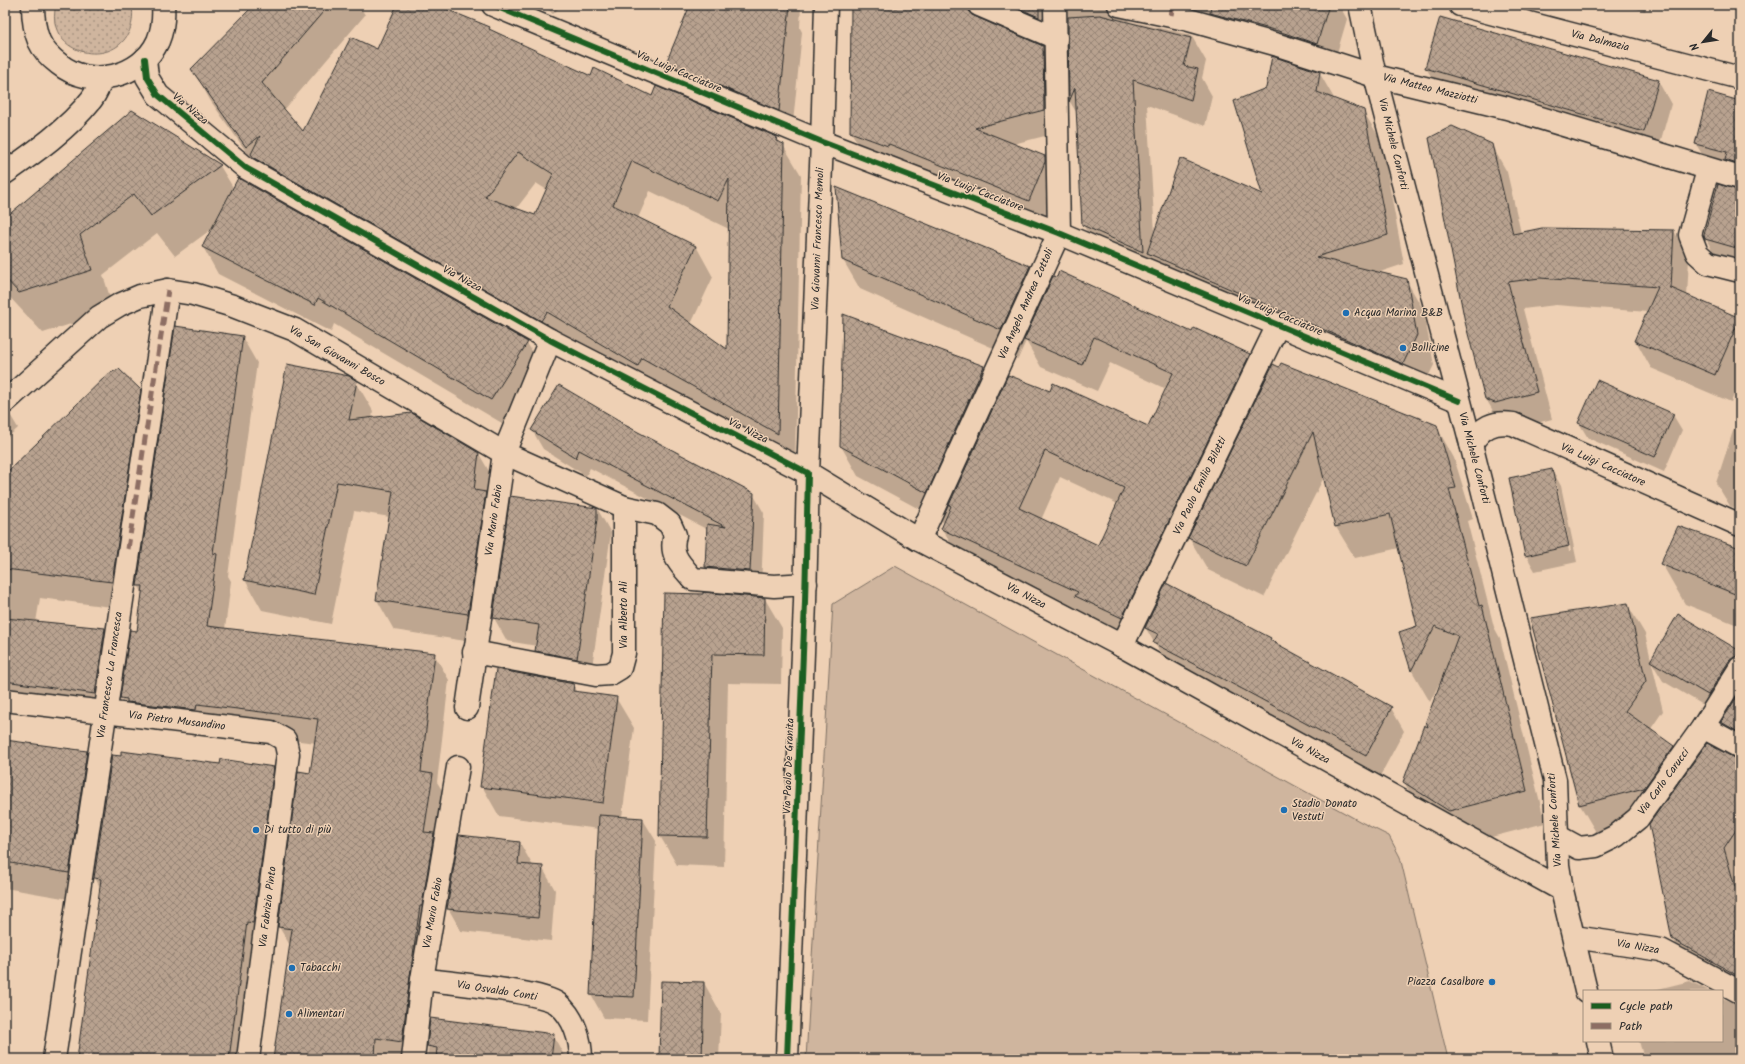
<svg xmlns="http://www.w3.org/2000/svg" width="1745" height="1064" font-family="Kalam,sans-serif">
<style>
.grass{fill:url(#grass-dots);stroke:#7d7064}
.pitch{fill:#cfb59e;stroke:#7d7064}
.shadow{fill:#0003;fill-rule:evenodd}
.building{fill:url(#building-cross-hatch);stroke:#2b2b2b;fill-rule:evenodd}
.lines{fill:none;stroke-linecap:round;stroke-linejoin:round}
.street-casing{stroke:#2b2b2b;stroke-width:25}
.secondary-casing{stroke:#2b2b2b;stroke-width:25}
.street{stroke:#eed0b4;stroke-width:22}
.secondary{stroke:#eed0b4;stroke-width:22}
.quiet{stroke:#8d6e63;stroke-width:5;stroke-dasharray:10 5;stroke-linecap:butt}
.cycleway-casing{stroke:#eed0b4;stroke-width:8}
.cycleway{stroke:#1b5e20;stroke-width:6}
.poi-dot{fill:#1f6fb2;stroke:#eed0b4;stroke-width:1.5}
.labels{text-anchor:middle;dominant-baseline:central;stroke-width:3;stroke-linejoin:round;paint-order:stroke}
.street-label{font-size:11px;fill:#2b2b2b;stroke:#eed0b4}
.poi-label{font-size:11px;fill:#2b2b2b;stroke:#eed0b4;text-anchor:start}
</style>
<defs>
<pattern id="grass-dots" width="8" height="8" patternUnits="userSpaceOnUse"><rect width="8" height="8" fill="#cfb59e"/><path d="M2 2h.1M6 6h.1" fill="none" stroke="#a89381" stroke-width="1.8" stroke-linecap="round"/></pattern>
<pattern id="building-cross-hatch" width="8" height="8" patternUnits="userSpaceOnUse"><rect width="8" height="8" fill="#b8a28f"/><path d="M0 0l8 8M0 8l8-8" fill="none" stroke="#968475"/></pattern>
</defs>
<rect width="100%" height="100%" fill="#eed0b4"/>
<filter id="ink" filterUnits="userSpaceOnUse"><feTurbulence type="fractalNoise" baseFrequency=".025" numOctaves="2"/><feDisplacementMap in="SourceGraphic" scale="8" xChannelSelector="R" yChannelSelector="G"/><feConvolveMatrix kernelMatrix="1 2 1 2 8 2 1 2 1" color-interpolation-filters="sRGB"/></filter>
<g filter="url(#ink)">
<!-- grass -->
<path class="grass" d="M 56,5 L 132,5 C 141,74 41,64 56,5 Z"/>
<!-- pitch -->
<polygon class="pitch" points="895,566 1361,822 1389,836 1400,857 1448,1059 806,1059 833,604"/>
<!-- shadow -->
<g class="shadow">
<path d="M 256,5 L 359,5 L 365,15 L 284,110 L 303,132 L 377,50 L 398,5 L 433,5 L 489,28 L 491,31 L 592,77 L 776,137 L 779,143 L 783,145 L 801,175 L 795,463 L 264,177 L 210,100 L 193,69 ZM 536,183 L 547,190 L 535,216 L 516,209 ZM 650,191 L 729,229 L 728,351 L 691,324 L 713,277 L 696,246 L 638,218 Z"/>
<polygon points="543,5 562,5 553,14"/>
<polygon points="691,5 801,5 800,28 802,32 792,133 680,86 667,63"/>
<polygon points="852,5 915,5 1043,47 1056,70 1057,133 1013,144 1044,157 1058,180 1058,185 1042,224 865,155 851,132"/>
<polygon points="992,5 1339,5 1347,19 1332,70 1294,57 1137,19 1128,21 1191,35 1206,61 1202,78 1212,96 1205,126 1147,105 1155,234 1263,195 1319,72 1335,100 1363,111 1381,140 1404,264 1377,273 1406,280 1423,309 1434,365 1420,393 1099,251 1083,225 1078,115 1070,102 1069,19 1063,20 1057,32"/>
<polygon points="1622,5 1647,5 1645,11"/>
<polygon points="5,29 8,34 5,36"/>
<polygon points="1426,68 1658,81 1671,104 1657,154 1440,91"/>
<polygon points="1740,102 1740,183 1709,166 1696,144"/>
<polygon points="133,112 220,166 234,189 527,343 543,369 507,426 334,324 331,332 218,274 203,247 213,228 175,256 157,233 103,275 114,310 43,333 5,292 5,219"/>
<polygon points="1491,144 1507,172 1521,233 1674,231 1689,259 1687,296 1740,320 1740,381 1731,402 1651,368 1636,341 1648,312 1556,305 1523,309 1552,419 1511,430 1502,426 1486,399"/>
<polygon points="1740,191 1740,268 1719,262 1706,239"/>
<path d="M 843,260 L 1029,267 L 1046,295 L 1192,333 L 1249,355 L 1265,382 L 1436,426 L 1454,458 L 1473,519 L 1467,521 L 1494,627 L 1500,638 L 1545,823 L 1468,843 L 1422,814 L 1404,782 L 1430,729 L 1443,680 L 1441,680 L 1430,702 L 1412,671 L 1400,632 L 1418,627 L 1399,548 L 1355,558 L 1336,527 L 1324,477 L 1264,597 L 1208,570 L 1189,538 L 1166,584 L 1270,639 L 1273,643 L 1391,708 L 1404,731 L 1379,778 L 1168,666 L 1145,627 L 1137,644 L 1092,623 L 1088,615 L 958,556 L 942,529 L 945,523 L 858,476 L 841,446 L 844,315 L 984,367 L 1000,395 L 1148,427 L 1166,389 L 1110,363 L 1097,391 L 1041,367 L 1026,341 L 1018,359 L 860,289 ZM 1060,477 L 1118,504 L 1099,547 L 1041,520 Z"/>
<polygon points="242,337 257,363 228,576 231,581 225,629 434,654 449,680 437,782 448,800 418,1059 274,1059 291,947 279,927 311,774 316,743 211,730 211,736 143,728 141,725 136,724 121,698 138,632 143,594 138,585"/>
<polygon points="356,382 373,411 372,419 479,454 496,483 485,644 394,630 377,600 390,517 354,511 331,624 262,610 245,580"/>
<polygon points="140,390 155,417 127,609 40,598 36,622 105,629 120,656 110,721 5,705 5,500"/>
<polygon points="5,406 18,428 5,440"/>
<polygon points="1673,415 1682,430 1664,472 1588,438 1579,423"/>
<polygon points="621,423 623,425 753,494 764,513 761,590 716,586 706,567 708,530 590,468 586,476 543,449 532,430"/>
<polygon points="1734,428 1740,431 1740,510 1730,506 1716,483"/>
<path d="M 1552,470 L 1561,486 L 1577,562 L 1535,571 L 1526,555 ZM 1555,485 L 1557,485 L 1571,551 L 1569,551 Z"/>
<polygon points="511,497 598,510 611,533 590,681 550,674 536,651 537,646 507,641 494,618"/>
<polygon points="1740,549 1740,626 1685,604 1662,564"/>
<polygon points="665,594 765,599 782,628 781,684 728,683 724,867 677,865 660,836"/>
<polygon points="1627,604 1645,634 1663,711 1650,730 1673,747 1688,772 1740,764 1740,995 1689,966 1673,939 1653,820 1597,834 1580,805"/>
<polygon points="1740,653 1740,683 1720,715 1663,681 1651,661"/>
<polygon points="573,684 578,693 616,698 634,728 622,817 642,818 656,841 647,1020 604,1018 591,995 599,829 499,816 482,786"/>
<polygon points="1740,693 1740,746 1734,743 1722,722"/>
<polygon points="5,741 86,752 103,782 86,902 5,888"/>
<polygon points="221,765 273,768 288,794 247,1059 78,1059 101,889 95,878"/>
<polygon points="520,843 533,866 542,867 555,890 551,941 461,931 448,908"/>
<polygon points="1690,981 1709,991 1650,991"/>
<polygon points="704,983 721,1013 719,1059 660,1059"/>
<polygon points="1722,998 1740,1005 1740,1059 1644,1059 1639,1041 1722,1041"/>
<polygon points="431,1019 553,1035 566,1059 427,1059"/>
</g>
<!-- building -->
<g class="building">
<path d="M 254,5 L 329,5 L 262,83 L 303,131 L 351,37 L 377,49 L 397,5 L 436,5 L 490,27 L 489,29 L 591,76 L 594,68 L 652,96 L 656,86 L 777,137 L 776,141 L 784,144 L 778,434 L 642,358 L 638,366 L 547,312 L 541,321 L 254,158 L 251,154 L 260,136 L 246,147 L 191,69 ZM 518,152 L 553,174 L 535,215 L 485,197 ZM 632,161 L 718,201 L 729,179 L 727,349 L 667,306 L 696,246 L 613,205 Z"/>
<polygon points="690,5 790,5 779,111 666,63"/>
<polygon points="851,5 967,5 969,12 974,16 1043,46 1044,110 975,128 1045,156 1045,162 1029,201 889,144 888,146 850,132"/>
<polygon points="1011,5 1039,5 1039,17"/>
<polygon points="1211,5 1329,5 1317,44 1278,31 1210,13"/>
<polygon points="1100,15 1191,38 1184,66 1198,69 1191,100 1133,80 1143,252 1082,225 1075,88 1069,102 1068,17"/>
<polygon points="1440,17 1659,80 1644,132 1425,68"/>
<polygon points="1272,56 1320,72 1317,92 1364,110 1388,235 1316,257 1407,279 1417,335 1403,364 1147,253 1180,158 1262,194 1234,101 1266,88"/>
<polygon points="1708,92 1740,101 1740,165 1725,160 1727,152 1695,144"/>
<polygon points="132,110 221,165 151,216 134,194 80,235 92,270 19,293 5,278 5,218"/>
<polygon points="1452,126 1492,144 1513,234 1542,228 1674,230 1671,288 1669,287 1740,318 1715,375 1634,341 1658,287 1540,278 1508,282 1537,392 1495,403 1485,399 1465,322 1429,138"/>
<polygon points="238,178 528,342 491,400 318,298 315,305 202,247"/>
<polygon points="1718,184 1740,190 1740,249 1705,239 1704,235"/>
<polygon points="836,187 1030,266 1001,330 842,260"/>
<path d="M 1059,271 L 1192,332 L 1194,328 L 1250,354 L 1122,618 L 1075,596 L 1078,592 L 941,529 L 951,506 L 949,505 L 1008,375 L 1050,391 L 1053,383 L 1148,426 L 1173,373 L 1094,337 L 1082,365 L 1024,340 L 1053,276 L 1057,277 ZM 1045,451 L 1124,488 L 1098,545 L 1019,508 Z"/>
<polygon points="843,314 984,366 927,493 840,446"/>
<polygon points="175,326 243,336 213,553 217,554 207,626 435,653 421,772 433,774 424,832 434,833 422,906 420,906 410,976 402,1042 376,1038 375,1059 273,1059 292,929 278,927 298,771 310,773 318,719 197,704 196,710 127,702 127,699 120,698 130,630 137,631 143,586 137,586"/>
<polygon points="1281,363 1437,425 1456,488 1449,489 1479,606 1482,605 1527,791 1449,811 1403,782 1424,725 1428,727 1426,721 1458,636 1435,626 1411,671 1399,632 1417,626 1390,514 1335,527 1313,432 1246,566 1188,538 1273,364 1279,367"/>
<polygon points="287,364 349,376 357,381 349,420 412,413 479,453 474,490 486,492 468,614 376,600 393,491 337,482 314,595 244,580"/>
<polygon points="119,369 141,390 112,582 5,569 5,474 108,374"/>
<polygon points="1597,380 1674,414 1655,457 1578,423"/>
<polygon points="559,385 622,422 621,423 754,493 750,571 705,567 707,524 726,527 579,450 576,458 531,430"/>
<polygon points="1552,469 1569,546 1525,556 1509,478"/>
<polygon points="510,496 597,508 597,519 577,659 535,651 539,625 493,618"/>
<polygon points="1678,526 1740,548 1740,596 1660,564"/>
<polygon points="1166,583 1271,638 1270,640 1392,707 1366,756 1244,690 1153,643 1158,634 1145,628"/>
<polygon points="703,592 765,598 764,655 712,654 707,837 659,836 664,593 703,594"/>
<polygon points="1628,603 1646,681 1625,711 1674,746 1644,788 1579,805 1530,618"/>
<polygon points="1678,614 1740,651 1740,656 1734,657 1729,661 1708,695 1650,661"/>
<polygon points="5,618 105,628 95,694 5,681"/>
<polygon points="496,669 574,684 573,691 617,697 603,803 480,787"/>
<polygon points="1740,692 1740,733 1721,722"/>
<polygon points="5,740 87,751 69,873 5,862"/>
<polygon points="1707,743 1734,758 1740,759 1740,824 1724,848 1735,887 1740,890 1740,977 1672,939 1649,824"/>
<polygon points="121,751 220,764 221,759 274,767 253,923 247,922 229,1059 77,1059 101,879 94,878 112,755 121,756"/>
<polygon points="599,815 643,818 634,997 590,995"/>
<polygon points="459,835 520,842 518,864 543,866 538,918 447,909"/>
<polygon points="661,981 704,982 702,1059 659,1059"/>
<polygon points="430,1018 554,1034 551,1059 436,1059 437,1048 427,1046"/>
</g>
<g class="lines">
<defs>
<g id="street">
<polyline points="493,5 822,142 1059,233 1459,401"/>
<polyline points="979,5 1056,38"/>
<polyline points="1119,5 1185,19 1278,45 1375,76 1507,108 1740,178"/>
<polyline points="1360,5 1375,76 1471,444 1555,780 1558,865 1562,890"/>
<polyline points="145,59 147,77 158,95 246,168 550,340 808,473"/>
<polyline points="1708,170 1690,235 1697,253 1708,263 1740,271"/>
<path d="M 5,402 L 99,317 L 119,305 L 140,296 L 168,290 L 193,294 L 233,306 L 295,330 L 504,453 L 624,507 L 657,514 L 670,524 L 675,535 C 669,555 680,564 693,579 L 774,586 L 806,584"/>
<path d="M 1471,444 C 1482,427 1493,421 1513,424 L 1740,525"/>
<polyline points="919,540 1059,233 1055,5"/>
<polyline points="1122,646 1278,325"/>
<polyline points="474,652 596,675 610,674 620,668 624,653 624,507"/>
<polyline points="5,700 271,732 285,740 288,754 248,1059"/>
<polyline points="467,708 504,453 550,340"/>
<polyline points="1703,727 1740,747"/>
<polyline points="1557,836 1579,848 1596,846 1616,836 1638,818 1703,727 1740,668"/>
<polyline points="1574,937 1661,950 1740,992"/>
<path d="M 422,979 C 447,983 542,991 558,1004 C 574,1017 581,1040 581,1059"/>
<polyline points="54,1059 168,290"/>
<polyline points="413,1059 422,979 458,767"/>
</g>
<g id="secondary">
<path d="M 33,5 C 33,18 34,29 39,41 C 43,50 51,58 59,64 C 90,89 141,78 158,41 C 163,29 164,17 163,5"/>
<polyline points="1460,5 1740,78"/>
<path d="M 5,173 C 35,152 68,129 91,100 C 96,94 99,85 103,78"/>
<polyline points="808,473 919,540 1122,646 1562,890 1586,991"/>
<polyline points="1598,1041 1602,1059"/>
<polyline points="787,1059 805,602 808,473 822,142 826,5"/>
</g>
</defs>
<!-- street casing -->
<use href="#street" class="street-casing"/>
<!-- secondary casing -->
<use href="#secondary" class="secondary-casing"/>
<!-- street -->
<use href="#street" class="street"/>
<!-- secondary -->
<use href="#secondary" class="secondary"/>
<!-- quiet -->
<g class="quiet">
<polyline points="1171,15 1173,5"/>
<polyline points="128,549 168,290"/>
</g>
<defs>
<g id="cycleway">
<polyline points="493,5 822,142 1059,233 1459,401"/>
<polyline points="145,59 147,77 158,95 246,168 550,340 808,473 805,602 787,1059"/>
</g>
</defs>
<!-- cycleway casing -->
<use href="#cycleway" class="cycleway-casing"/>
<!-- cycleway -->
<use href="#cycleway" class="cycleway"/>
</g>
</g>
<!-- markers -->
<g class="poi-dot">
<circle cx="1346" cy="313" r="4"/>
<circle cx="1403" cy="348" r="4"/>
<circle cx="1284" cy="810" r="4"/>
<circle cx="256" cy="830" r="4"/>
<circle cx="292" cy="968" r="4"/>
<circle cx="1492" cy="982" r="4"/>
<circle cx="289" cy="1014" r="4"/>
</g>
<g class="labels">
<!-- street labels -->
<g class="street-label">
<text transform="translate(1600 41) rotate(14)">Via Dalmazia</text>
<text transform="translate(679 72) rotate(23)">Via Luigi Cacciatore</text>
<text transform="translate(1430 89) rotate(14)">Via Matteo Mazziotti</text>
<text transform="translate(190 109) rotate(40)">Via Nizza</text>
<text transform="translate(1393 144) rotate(76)">Via Michele Conforti</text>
<text transform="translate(980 192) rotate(21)">Via Luigi Cacciatore</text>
<text transform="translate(818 239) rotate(-88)">Via Giovanni Francesco Memoli</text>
<text transform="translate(462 279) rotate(29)">Via Nizza</text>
<text transform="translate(1026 304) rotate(-66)">Via Angelo Andrea Zottoli</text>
<text transform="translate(1280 315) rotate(23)">Via Luigi Cacciatore</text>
<text transform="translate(337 356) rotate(30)">Via San Giovanni Bosco</text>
<text transform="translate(748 431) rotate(27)">Via Nizza</text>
<text transform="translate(1474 458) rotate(75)">Via Michele Conforti</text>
<text transform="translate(1603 465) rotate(24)">Via Luigi Cacciatore</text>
<text transform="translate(1200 486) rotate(-64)">Via Paolo Emilio Bilotti</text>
<text transform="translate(494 520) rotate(-82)">Via Mario Fabio</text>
<text transform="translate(1026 596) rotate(28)">Via Nizza</text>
<text transform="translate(624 615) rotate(-90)">Via Alberto Ali</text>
<text transform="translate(110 675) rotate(-82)">Via Francesco La Francesca</text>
<text transform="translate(177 721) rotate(7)">Via Pietro Musandino</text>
<text transform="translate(1310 751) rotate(29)">Via Nizza</text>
<text transform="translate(789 766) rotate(-88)">Via Paolo De Granita</text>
<text transform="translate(1664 782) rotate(-54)">Via Carlo Carucci</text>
<text transform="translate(1555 820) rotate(-94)">Via Michele Conforti</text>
<text transform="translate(268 907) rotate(-83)">Via Fabrizio Pinto</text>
<text transform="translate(433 913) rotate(-80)">Via Mario Fabio</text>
<text transform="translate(1638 947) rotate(10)">Via Nizza</text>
<text transform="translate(497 991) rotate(9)">Via Osvaldo Conti</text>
</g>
<!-- poi labels -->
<g class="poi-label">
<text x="1354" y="313">Acqua Marina B&amp;B</text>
<text x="1411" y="348">Bollicine</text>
<text x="1292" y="804">Stadio Donato<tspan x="1292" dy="13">Vestuti</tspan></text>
<text x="264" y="830">Di tutto di più</text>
<text x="300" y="968">Tabacchi</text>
<text x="1484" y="982" text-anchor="end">Piazza Casalbore</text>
<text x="297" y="1014">Alimentari</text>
</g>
</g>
<!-- margin -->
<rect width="1745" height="1064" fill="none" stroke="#eed0b4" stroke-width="20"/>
<rect x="10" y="10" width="1725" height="1044" fill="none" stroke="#2b2b2b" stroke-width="1.5" filter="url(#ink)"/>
<!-- legend -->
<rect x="1583" y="990" width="140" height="52" fill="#eed0b4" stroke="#a08e7d"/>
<rect x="1591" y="1003" width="20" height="6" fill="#1b5e20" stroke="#a08e7d"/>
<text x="1619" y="1010" font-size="12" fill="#2b2b2b">Cycle path</text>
<rect x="1591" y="1023" width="20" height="6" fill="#8d6e63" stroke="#a08e7d"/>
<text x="1619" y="1030" font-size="12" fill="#2b2b2b">Path</text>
<!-- north arrow -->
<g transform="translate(1703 42) rotate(240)" stroke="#eed0b4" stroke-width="3" paint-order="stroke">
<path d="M0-3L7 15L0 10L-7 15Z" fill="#2b2b2b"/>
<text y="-6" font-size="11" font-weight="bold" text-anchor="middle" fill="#2b2b2b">N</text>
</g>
</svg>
